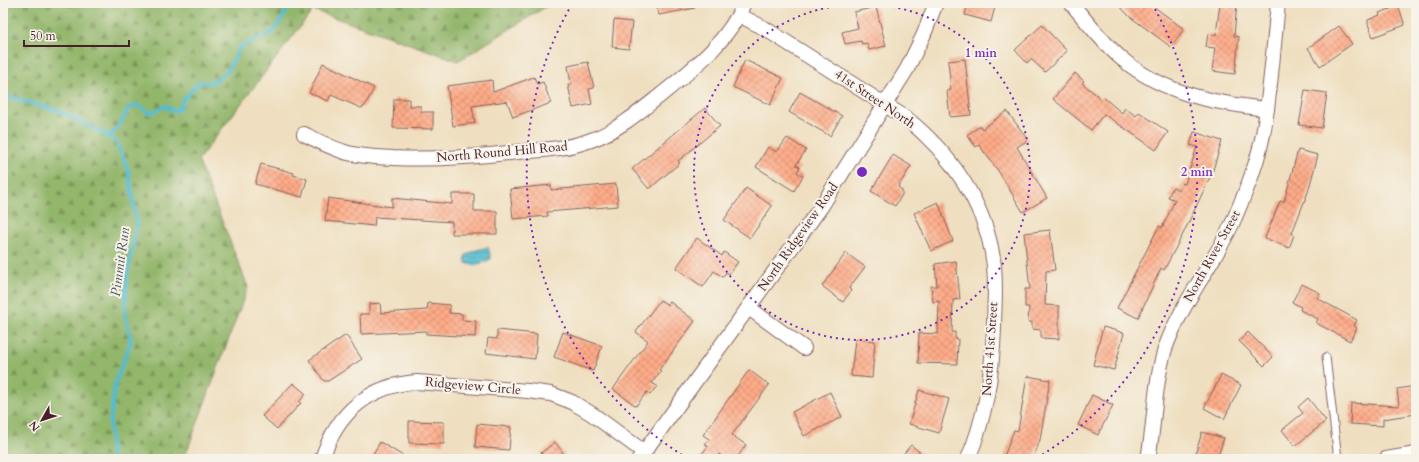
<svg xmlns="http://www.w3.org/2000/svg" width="1419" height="462" font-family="Cardo,serif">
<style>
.forest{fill:url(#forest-firs);stroke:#6e6a4a}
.water{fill:url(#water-rules);stroke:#4e6e7d}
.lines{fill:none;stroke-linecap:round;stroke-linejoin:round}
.stream{stroke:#53bccf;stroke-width:4}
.building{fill:url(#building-cross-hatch)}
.service-casing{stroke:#84625f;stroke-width:9}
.minor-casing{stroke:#84625f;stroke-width:16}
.service{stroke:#fff;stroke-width:7}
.minor{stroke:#fff;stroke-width:14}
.ring{fill:none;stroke:#7b2cbf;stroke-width:2;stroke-dasharray:2 4}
.labels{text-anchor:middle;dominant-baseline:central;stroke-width:4;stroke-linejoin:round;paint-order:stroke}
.street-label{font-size:13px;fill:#4a1f2b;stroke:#f7f3e8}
.water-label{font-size:14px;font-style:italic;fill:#4d5664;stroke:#f7f3e8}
.centre{fill:#7b2cbf;stroke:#f7f3e8;stroke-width:2}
.ring-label{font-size:12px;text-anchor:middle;font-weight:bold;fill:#7b2cbf;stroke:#f7f3e8;stroke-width:4;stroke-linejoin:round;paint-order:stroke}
</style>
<defs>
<pattern id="forest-firs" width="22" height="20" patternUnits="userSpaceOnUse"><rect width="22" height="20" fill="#92b66a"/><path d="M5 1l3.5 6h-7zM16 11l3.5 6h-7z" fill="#799357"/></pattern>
<pattern id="water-rules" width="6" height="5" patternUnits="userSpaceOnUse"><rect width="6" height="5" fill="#53bccf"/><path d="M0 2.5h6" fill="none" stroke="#4798a8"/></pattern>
<pattern id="building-cross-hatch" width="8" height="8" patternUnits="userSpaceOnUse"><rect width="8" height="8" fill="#feac88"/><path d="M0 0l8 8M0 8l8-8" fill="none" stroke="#d08b6f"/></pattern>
</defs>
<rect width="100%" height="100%" fill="#f7f3e8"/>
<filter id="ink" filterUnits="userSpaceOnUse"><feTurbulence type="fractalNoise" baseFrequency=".025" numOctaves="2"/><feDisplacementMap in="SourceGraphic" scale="8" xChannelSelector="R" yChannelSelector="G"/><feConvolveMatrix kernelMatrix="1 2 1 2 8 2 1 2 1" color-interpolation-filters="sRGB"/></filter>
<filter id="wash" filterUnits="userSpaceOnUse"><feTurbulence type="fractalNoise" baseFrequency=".012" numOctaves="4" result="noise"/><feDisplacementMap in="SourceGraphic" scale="16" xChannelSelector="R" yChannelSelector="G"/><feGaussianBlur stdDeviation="0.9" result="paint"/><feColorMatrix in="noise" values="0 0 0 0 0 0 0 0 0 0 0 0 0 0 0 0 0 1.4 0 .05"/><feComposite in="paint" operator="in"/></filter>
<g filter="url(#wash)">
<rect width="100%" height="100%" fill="#efdfc0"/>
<!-- forest -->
<polygon class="forest" points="3,3 552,3 458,61 313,10 198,160 248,287 184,459 3,459"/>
<!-- water -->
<polygon class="water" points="488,247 491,259 475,266 466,263 465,256 473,251"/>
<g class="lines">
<!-- stream -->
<g class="stream">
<polyline points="3,95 62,112 103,133 116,142 128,169 137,224 127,275 125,313 131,341 115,384 110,423 111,459"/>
<polyline points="108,137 117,129 129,108 137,105 150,113 166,106 173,111 179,109 183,100 198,83 213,82 227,72 240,47 273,32 292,3"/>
</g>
</g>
<g id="blocks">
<!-- building -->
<g class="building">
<polygon points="656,3 694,3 695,8 659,15"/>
<polygon points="968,3 996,3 991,22 965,15"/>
<polygon points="1117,3 1149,3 1184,29 1171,47 1129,16"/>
<polygon points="1220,3 1237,3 1234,36 1239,37 1235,74 1212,71 1215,48 1206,47 1208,34 1216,35"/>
<polygon points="1398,6 1405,25 1373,37 1368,24 1368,20 1380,15 1379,13"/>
<polygon points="876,7 886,46 869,50 867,43 862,44 861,41 845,44 842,32 858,28 854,12"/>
<polygon points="614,20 632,22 629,49 612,47"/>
<polygon points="1042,25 1067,51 1045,72 1031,59 1027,63 1015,50"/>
<polygon points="1339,26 1352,44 1320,66 1308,48"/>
<polygon points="965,59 971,115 950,117 947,91 951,90 948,61"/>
<polygon points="745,60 783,78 770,105 733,87"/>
<polygon points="588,62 594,88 589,89 592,104 573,108 568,85 571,84 568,66"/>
<polygon points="323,63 374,88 365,106 361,108 331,95 328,101 309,93"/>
<polygon points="1075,73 1084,81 1082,83 1101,99 1103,97 1122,113 1125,108 1136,116 1139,112 1168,132 1156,150 1104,114 1091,130 1053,99"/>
<polygon points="534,77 537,84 543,82 551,103 513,117 507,101 472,106 475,123 453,126 447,86 492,80 493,92"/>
<polygon points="1305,90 1327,93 1322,128 1299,125"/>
<polygon points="800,92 842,116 830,136 789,112"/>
<polygon points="394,99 409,99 409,106 421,106 421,112 433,112 433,129 393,128"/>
<polygon points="705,108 720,126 678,161 680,163 649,189 632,169"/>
<polygon points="1007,111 1028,140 1017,147 1047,198 1023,212 999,172 979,145 976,147 967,135 980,126 982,129"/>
<polygon points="1194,132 1222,141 1212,173 1184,232 1164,270 1161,268 1138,318 1117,308 1159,226 1162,228 1175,200 1168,197 1173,187 1179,190 1183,183 1185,184 1197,147 1190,145"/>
<polygon points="787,138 806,150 796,165 800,167 797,172 803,176 794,191 756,167 768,147 777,152"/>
<polygon points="1298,150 1318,155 1308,192 1292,233 1294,235 1289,248 1265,238 1280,201 1284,202"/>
<polygon points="893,155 911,166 898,187 902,190 902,195 895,206 871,191"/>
<polygon points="261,164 294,173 293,175 307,179 302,197 255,184"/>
<polygon points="616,184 618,206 547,212 548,216 513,219 510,189 551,185 551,190"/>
<polygon points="746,188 772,206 750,238 724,220"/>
<polygon points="452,194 474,194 474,211 497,211 497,234 452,234 452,222 375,217 374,226 325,221 328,198 392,207 392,198 452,204"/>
<polygon points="938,202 953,241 931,251 914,213"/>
<polygon points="1050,230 1055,270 1046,271 1045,305 1059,306 1059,339 1041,338 1041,330 1032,329 1032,322 1028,322 1029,307 1025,307 1025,289 1030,289 1024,233"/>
<polygon points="697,238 722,256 724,252 738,262 729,274 726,272 723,277 714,271 703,287 676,268"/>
<polygon points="846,253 865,267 849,288 851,291 843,302 822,286"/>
<polygon points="956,261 960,299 953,300 952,332 955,332 955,338 958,339 957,364 918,363 919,333 938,334 939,301 933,302 931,286 937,286 935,264"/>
<polygon points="1302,284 1320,293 1317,298 1357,320 1354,326 1357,328 1350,341 1316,323 1318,319 1300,310 1301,307 1292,302"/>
<polygon points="660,300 668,305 670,302 695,321 659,370 661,371 652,383 657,386 650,395 647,392 636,406 613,389 648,341 636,332"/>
<polygon points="380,303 381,313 427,310 428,303 450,305 449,313 462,314 462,320 476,321 475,337 426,334 426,331 361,334 360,314 369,314 369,304"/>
<polygon points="1103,327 1124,333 1114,370 1093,365"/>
<polygon points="497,330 537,334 535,359 486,353 488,338 497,339"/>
<polygon points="563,332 602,346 593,371 554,357"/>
<polygon points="1248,332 1273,357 1264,366 1239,341"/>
<polygon points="346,335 362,359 328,381 324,381 309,360"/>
<polygon points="855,339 875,341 872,378 851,376"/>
<polygon points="749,370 769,385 732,435 746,445 736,459 726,459 719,454 716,459 698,459 708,446 705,444 709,439 703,435"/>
<polygon points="1221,375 1241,385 1224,419 1204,408"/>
<polygon points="1027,376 1050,380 1040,440 1033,459 1003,459 1014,430 1018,431"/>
<polygon points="293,383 306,394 299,402 301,403 277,429 262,416"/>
<polygon points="1416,386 1416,414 1383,419 1383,426 1350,424 1351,403 1399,406 1397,389"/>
<polygon points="919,390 949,399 939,433 909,424"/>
<polygon points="830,392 842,417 804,436 792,412"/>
<polygon points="1092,395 1113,405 1098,435 1078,425"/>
<polygon points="1308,398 1326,421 1295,446 1282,430 1303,413 1298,407"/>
<polygon points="409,421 444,422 444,444 409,443"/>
<polygon points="477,424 511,427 509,450 475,447"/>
<polygon points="1202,432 1224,438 1217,459 1194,459"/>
<polygon points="380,442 408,459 370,459"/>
<polygon points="555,442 568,459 546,459 541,453"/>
<polygon points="911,445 928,459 899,459"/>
</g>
</g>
</g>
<g filter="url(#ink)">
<use href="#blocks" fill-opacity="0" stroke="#84625f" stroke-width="1"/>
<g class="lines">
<defs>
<polyline id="service" points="1326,357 1338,459"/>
<g id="minor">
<path d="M 1071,3 C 1087,22 1103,43 1122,59 C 1164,94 1214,103 1267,109"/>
<path d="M 739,15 L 764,28 L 906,118 C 950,153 985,203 993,259 C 997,282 994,306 994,329 C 992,375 986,416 968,459"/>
<path d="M 304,134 C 318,141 333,149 348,153 C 363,157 379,157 393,158 C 435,160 476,157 517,152 C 542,150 568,149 591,140 C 616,131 637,114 657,98 C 690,71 728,43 744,3"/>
<polyline points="749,308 804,348"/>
<path d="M 322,459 C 337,413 369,385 417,382 L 528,391 L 551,394 L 572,402 L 592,414 L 644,452"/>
<polyline points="639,459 821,207 907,69 924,34 936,3"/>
<path d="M 1148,459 C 1155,422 1154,385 1165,349 C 1181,303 1212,267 1232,224 C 1246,192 1260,158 1265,123 C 1271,84 1274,43 1278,3"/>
<polyline points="1386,459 1416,454"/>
</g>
</defs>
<!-- service casing -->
<use href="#service" class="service-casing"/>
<!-- minor casing -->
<use href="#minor" class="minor-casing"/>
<!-- service -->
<use href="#service" class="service"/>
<!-- minor -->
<use href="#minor" class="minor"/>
</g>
</g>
<!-- distance rings -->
<g class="ring">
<circle cx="862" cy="172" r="168"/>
<path d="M687 458A335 335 0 0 1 572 4M1152 4A335 335 0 0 1 1037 458"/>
</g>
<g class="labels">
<!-- street labels -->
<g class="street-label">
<text transform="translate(875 99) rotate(34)">41st Street North</text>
<text transform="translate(502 152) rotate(-5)">North Round Hill Road</text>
<text transform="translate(798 237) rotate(-55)">North Ridgeview Road</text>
<text transform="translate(1212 256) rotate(-61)">North River Street</text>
<text transform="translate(990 349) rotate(-86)">North 41st Street</text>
<text transform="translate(473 386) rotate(5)">Ridgeview Circle</text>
</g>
<!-- water labels -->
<g class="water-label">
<text transform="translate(120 262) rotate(-82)">Pimmit Run</text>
</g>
</g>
<circle cx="862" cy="172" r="6" class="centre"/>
<g class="ring-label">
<text x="981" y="57">1 min</text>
<text x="1197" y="176">2 min</text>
</g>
<!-- margin -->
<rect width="1419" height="462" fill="none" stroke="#f7f3e8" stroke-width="16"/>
<!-- north arrow -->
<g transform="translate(42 420) rotate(231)" stroke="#f7f3e8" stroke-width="3" paint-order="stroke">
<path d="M0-3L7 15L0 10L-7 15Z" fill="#4a1f2b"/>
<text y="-6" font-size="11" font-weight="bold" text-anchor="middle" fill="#4a1f2b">N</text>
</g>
<!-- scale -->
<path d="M24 40v6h105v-6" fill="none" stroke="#4a1f2b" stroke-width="2"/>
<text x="30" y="40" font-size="12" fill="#4a1f2b" stroke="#f7f3e8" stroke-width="3" paint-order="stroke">50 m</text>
</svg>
